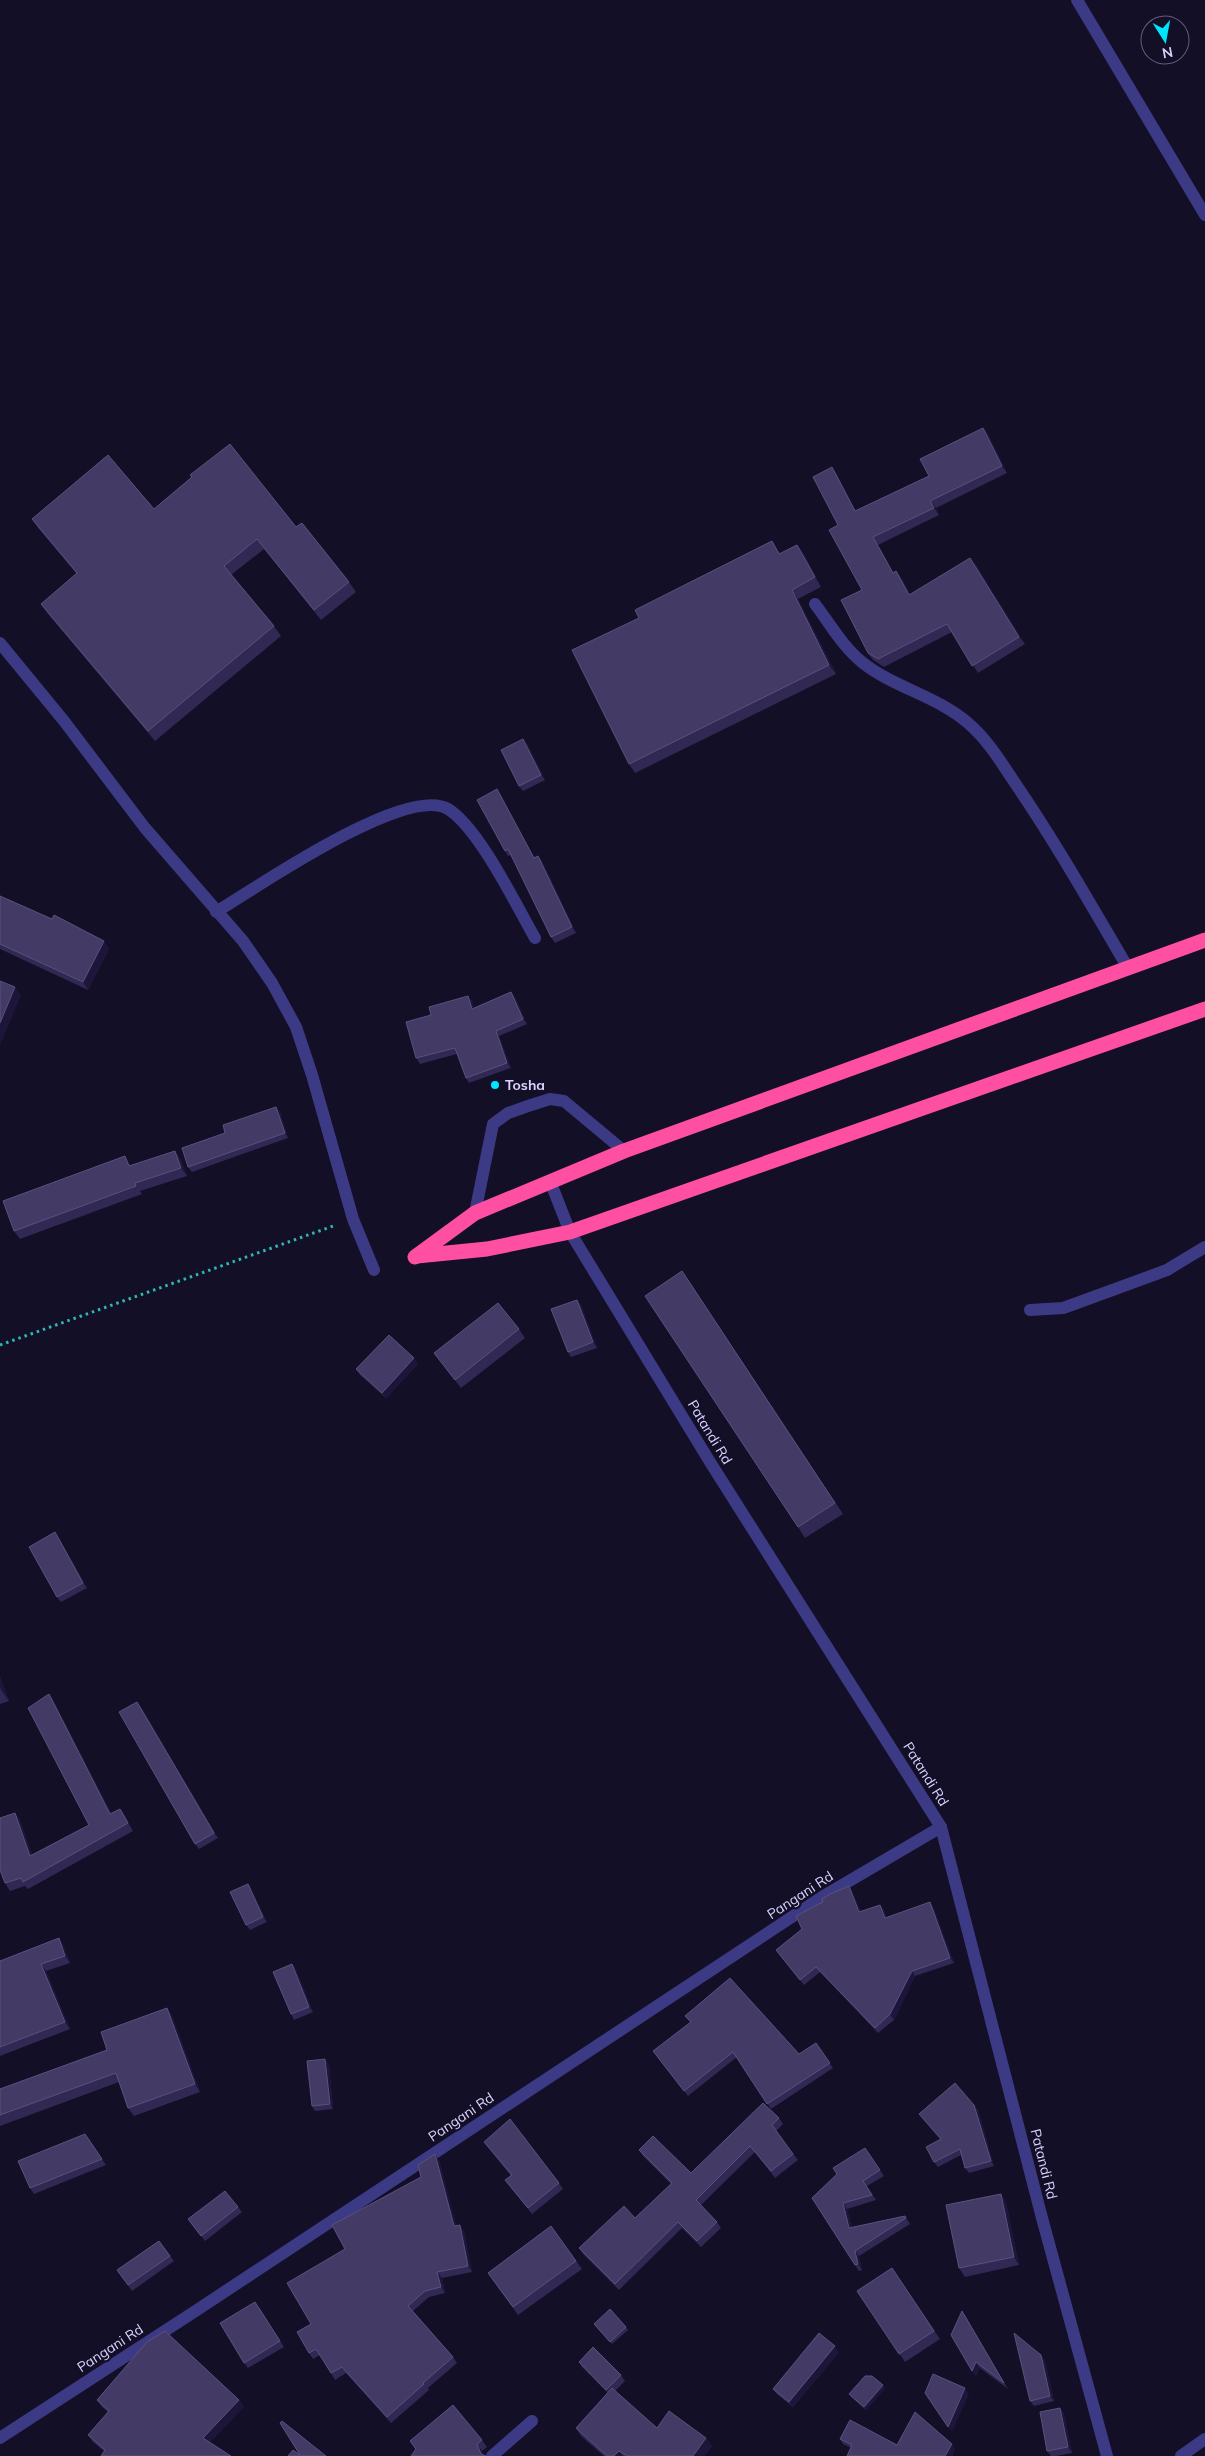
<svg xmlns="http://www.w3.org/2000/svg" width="1205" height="2456" font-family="Mulish,sans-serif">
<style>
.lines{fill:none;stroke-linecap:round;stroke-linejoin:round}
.path{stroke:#2fb8b0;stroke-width:3;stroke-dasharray:2.5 4;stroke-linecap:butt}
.minor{stroke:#3d3a85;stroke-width:12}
.highway{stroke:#ff4fa3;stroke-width:15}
.wall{fill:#312854}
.shaded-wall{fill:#1d163a}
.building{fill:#433a66;stroke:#5a527e}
.poi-dot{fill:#00e5ff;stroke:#130f26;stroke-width:2}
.labels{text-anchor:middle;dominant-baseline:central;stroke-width:4.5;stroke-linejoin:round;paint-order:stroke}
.poi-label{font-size:14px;font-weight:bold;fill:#d9d4ff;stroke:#130f26;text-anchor:start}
.street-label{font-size:14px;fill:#d9d4ff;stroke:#130f26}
</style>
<rect width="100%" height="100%" fill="#130f26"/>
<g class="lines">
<!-- path -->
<polyline class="path" points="0,1345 336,1225"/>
<!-- minor -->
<g class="minor">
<polyline points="1077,0 1205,215"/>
<path d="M 815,604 C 830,624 843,647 863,663 C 895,688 937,696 968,723 C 987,739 1001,762 1015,783 C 1056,843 1091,905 1128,968"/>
<polyline points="0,643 64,721 145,828 243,941 272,983 296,1027 312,1075 353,1219 374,1270"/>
<path d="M 216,912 C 256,888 406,784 448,809 C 479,828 516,905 535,938"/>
<polyline points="550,1181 570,1232 710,1462 941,1827 1042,2218 1107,2456"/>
<polyline points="475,1213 493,1124 508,1113 528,1106 550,1099 564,1101 624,1151"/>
<polyline points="1030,1310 1063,1308 1077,1303 1167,1270 1205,1247"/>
<polyline points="0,2438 197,2310 822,1897 941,1827"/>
<polyline points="492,2456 532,2421"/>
<polyline points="1181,2456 1205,2439"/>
</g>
<!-- highway -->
<g class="highway">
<polyline points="417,1256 487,1249 570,1232 1205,1009"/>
<polyline points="415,1257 475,1213 624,1151 1205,940"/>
</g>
</g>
<!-- wall -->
<g class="wall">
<polygon points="983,428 989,436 1007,473 936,508 939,515 878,545 893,573 896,571 902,579 910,594 976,565 1025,644 978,673 952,632 884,667 873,660 868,653 862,590 838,525 832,467 837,475 856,511 929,476"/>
<polygon points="154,509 296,527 349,582 356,592 321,620 264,549 231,575 274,626 281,636 155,741 48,614 41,604 77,574 39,529 32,519"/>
<polygon points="797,545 804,554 821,587 798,599 836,674 635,773 629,764 778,550 780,554"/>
<polygon points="527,744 545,780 523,791 519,786"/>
<polygon points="500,795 534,858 538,856 542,861 576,933 555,943 551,937 511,855 508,856 505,851"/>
<polygon points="0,896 52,919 109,949 88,990 0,949"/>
<polygon points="511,992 515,997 527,1024 499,1036 511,1068 469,1083 466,1078 457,1054 420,1064 416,1058 431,1015 468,996 472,1001 474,1008"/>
<polygon points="276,1107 280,1112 288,1138 192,1172 188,1167 225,1133"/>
<polygon points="181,1159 187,1176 140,1191 142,1194 20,1239 14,1231 130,1164 131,1165"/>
<polygon points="682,1271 843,1514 805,1538 798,1527"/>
<polygon points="577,1300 581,1305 597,1348 571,1357 568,1352"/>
<polygon points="519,1329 525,1338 461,1388 434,1353"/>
<polygon points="418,1364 386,1398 360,1375 356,1369"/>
<polygon points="59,1538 87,1588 61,1602 57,1597"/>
<polygon points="0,1677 9,1701 0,1704"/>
<polygon points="49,1694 54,1702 111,1813 120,1809 125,1816 133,1831 28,1889 25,1886 10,1891 5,1883 15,1813 20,1820 32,1855 89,1825"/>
<polygon points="141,1707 218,1838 199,1849 195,1844"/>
<polygon points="248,1884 251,1889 267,1922 250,1930 246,1925"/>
<polygon points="849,1886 852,1892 861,1912 880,1905 884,1910 886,1917 933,1907 954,1963 915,1976 894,2020 878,2033 820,1972 804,1985 776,1950 802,1929 823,1902"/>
<polygon points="59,1938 63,1945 70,1963 46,1971 70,2029 0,2056 0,1961"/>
<polygon points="292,1964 296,1970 313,2012 294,2020 291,2014"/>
<polygon points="167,2008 172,2016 200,2092 134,2116 128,2108 119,2082 0,2126 0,2089 107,2050"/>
<polygon points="685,2016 799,2054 816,2043 833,2068 771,2109 737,2057 688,2096 653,2051 690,2022"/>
<polygon points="325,2059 329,2065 333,2109 315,2111 312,2106"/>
<polygon points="974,2105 978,2110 994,2166 969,2173 965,2168 961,2155 938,2167 934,2162 940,2139 919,2114"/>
<polygon points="779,2118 783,2124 776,2131 798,2160 775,2178 755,2152 701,2205 717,2222 721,2228 701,2247 682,2228 619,2290 583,2254 579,2248 635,2218 671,2184 643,2156 639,2150 691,2173"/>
<polygon points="85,2134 106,2165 34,2194 30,2188"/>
<polygon points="484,2142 559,2183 563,2189 532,2214 505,2180 511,2176"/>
<polygon points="865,2148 884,2176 867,2186 876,2200 847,2209 852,2228 905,2216 910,2224 859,2256 862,2270 859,2271 812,2198"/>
<polygon points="439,2160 456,2226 464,2231 472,2272 442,2278 445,2293 429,2297 413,2311 453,2357 457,2363 428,2388 429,2390 391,2423 346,2373 335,2380 320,2355 313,2359 309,2353 311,2324 345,2249"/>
<polygon points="1001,2194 1006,2202 1019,2265 965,2277 959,2268"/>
<polygon points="238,2207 242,2212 205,2241 188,2219"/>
<polygon points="551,2226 582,2269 518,2315 488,2273"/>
<polygon points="159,2241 174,2261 132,2291 117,2270"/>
<polygon points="892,2268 940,2339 905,2362 857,2291"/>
<polygon points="259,2307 284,2347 248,2368 244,2363"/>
<polygon points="966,2317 1008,2389 980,2368 976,2376 972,2371"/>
<polygon points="594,2324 626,2327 628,2330 612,2344"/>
<polygon points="839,2352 793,2407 777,2394 773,2389"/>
<polygon points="1041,2355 1045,2361 1054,2401 1034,2406 1030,2401"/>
<polygon points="579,2362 621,2375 625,2381 615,2391 657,2428 706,2438 712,2446 704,2456 604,2456 581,2436 576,2428 608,2393 582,2367"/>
<polygon points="885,2388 866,2410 851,2397 849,2394"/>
<polygon points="97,2400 239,2400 244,2407 104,2451 93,2442 88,2435 108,2412 102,2407"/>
<polygon points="1060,2408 1064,2414 1072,2453 1056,2456 1051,2456 1047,2451"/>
<polygon points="840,2439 897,2445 955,2449 952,2456 847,2456 851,2448 843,2444"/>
<polygon points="482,2440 487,2447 482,2451 484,2455 416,2450 410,2441"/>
</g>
<!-- shaded-wall -->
<g class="shaded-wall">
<polygon points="983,428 989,436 1007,473 1002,466"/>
<polygon points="832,467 837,475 860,519 855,511"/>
<polygon points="930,501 936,508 939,515 934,508"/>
<polygon points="873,537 878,545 898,581 893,573"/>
<polygon points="772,541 778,550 785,564 779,554"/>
<polygon points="797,545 804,554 821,587 815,577"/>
<polygon points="970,558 976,565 1025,644 1019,637"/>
<polygon points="896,571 902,579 914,603 909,595"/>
<polygon points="792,590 798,599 836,674 829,665"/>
<polygon points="523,739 527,744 545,780 541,775"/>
<polygon points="538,856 542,861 576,933 572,927"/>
<polygon points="104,941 109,949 88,990 83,982"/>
<polygon points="15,987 21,996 0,1045 0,1023"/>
<polygon points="511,992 515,997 527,1024 523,1019"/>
<polygon points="468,996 472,1001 476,1014 472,1009"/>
<polygon points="496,1031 499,1036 511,1068 507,1063"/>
<polygon points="276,1107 280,1112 288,1138 285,1133"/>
<polygon points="175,1151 181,1159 187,1176 181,1168"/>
<polygon points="125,1156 130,1164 134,1174 129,1166"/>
<polygon points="577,1300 581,1305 597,1348 593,1342"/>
<polygon points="414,1358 418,1364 386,1398 382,1393"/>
<polygon points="55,1532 59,1538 87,1588 83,1583"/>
<polygon points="0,1677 9,1701 1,1690 0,1687"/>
<polygon points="49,1694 54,1702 115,1821 110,1814"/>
<polygon points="137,1702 141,1707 218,1838 214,1833"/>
<polygon points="120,1809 125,1816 133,1831 128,1823"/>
<polygon points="15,1813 20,1820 35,1863 30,1856"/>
<polygon points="248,1884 251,1889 267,1922 263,1917"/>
<polygon points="849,1886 852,1892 863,1917 859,1912"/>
<polygon points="930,1902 933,1907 954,1963 950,1958"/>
<polygon points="880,1905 884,1910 888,1923 885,1918"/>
<polygon points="59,1938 63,1945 70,1963 65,1956"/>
<polygon points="41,1964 46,1971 70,2029 65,2022"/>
<polygon points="292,1964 296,1970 313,2012 309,2007"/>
<polygon points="912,1971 915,1976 894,2020 890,2014"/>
<polygon points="167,2008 172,2016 200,2092 195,2084"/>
<polygon points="325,2059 329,2065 333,2109 330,2104"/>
<polygon points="974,2105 978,2110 994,2166 991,2161"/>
<polygon points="435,2154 439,2160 458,2232 454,2226"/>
<polygon points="1001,2194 1006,2202 1019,2265 1014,2257"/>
<polygon points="843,2203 847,2209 853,2234 849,2228"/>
<polygon points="460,2225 464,2231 472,2272 468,2266"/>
<polygon points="855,2251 859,2256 862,2270 858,2264"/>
<polygon points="437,2272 442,2278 445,2293 441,2287"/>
<polygon points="962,2311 966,2317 1008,2389 1004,2383"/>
<polygon points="835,2346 839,2352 793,2407 789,2402"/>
<polygon points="1041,2355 1045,2361 1054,2401 1050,2396"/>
<polygon points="976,2362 980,2368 976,2376 972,2371"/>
<polygon points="883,2385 885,2388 866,2410 864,2407"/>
<polygon points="965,2388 969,2394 952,2432 948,2427"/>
<polygon points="239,2400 244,2407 208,2445 203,2438"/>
<polygon points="1060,2408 1064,2414 1072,2453 1068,2447"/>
<polygon points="706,2438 712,2446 704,2456 693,2456"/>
<polygon points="477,2444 482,2451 484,2456 481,2454"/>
<polygon points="952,2444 955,2449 952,2456 945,2456"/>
<polygon points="619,2451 623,2456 614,2456"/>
</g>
<!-- building -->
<g class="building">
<polygon points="983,428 1002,466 930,501 934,508 873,537 893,573 896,571 909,595 970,558 1019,637 972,666 947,624 878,659 868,653 841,600 862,590 829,530 838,525 813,477 832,467 855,511 929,476 920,459"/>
<polygon points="230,444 296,527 302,523 349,582 314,610 257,539 224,566 274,626 148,731 41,604 77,573 32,519 108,455 154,509 192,477 190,475"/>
<polygon points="772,541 779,554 797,545 815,577 792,590 829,665 629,764 572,650 639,618 635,610"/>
<polygon points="523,739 541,775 519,786 501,750"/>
<polygon points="497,789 534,858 538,856 572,927 551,937 508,849 505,851 477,800"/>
<polygon points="0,896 52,919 54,915 104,941 83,982 0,944"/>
<polygon points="0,981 15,987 0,1023"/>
<polygon points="511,992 523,1019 496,1031 507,1063 466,1078 455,1048 416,1058 406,1022 431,1015 429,1007 468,996 472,1009"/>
<polygon points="276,1107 285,1133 188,1167 182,1148 225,1133 223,1125"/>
<polygon points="175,1151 181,1168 135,1183 136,1186 14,1231 3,1201 125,1156 129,1166"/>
<polygon points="682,1271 835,1503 798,1527 645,1296"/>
<polygon points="577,1300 593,1342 568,1352 551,1309"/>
<polygon points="498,1303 519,1329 455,1380 434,1353"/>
<polygon points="389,1335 414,1358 382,1393 356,1369"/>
<polygon points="55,1532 83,1583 57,1597 29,1547"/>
<polygon points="49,1694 110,1814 120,1809 128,1823 23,1882 21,1878 5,1883 0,1870 0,1818 15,1813 30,1856 89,1825 28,1708"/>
<polygon points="137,1702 214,1833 195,1844 119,1712"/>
<polygon points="248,1884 263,1917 246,1925 230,1892"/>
<polygon points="849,1886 859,1912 880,1905 885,1918 930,1902 950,1958 912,1971 890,2014 875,2028 816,1967 800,1980 776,1950 802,1929 796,1916 823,1902 822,1899 830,1894"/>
<polygon points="59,1938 65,1956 41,1964 65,2022 0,2047 0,1961"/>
<polygon points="292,1964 309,2007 291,2014 273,1972"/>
<polygon points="730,1978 799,2054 816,2043 830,2063 767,2104 733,2052 684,2091 653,2051 691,2022 685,2016"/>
<polygon points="167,2008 195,2084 128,2108 116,2073 0,2115 0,2089 107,2050 101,2032"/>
<polygon points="325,2059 330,2104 312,2106 307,2061"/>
<polygon points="955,2083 974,2105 991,2161 965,2168 960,2149 934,2162 926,2147 941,2139 919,2114"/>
<polygon points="763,2103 779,2118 772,2125 793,2154 771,2171 750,2146 696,2200 717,2222 697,2241 678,2222 615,2284 579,2248 624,2206 635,2218 672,2183 639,2150 653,2136 691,2173"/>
<polygon points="510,2119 559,2183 528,2208 505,2180 512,2175 484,2142"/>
<polygon points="85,2134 102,2159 30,2188 18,2161"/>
<polygon points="865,2148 880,2170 863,2181 872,2195 843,2203 849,2228 905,2216 906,2218 855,2251 858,2264 855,2265 812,2198 837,2174 833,2168"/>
<polygon points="435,2154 454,2226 460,2225 468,2266 437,2272 441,2287 425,2291 408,2306 453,2357 423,2383 424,2384 387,2417 342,2367 331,2373 316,2349 309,2353 297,2332 311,2324 287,2283 345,2249 332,2225 421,2177 418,2165"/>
<polygon points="225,2191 238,2207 201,2236 188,2219"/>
<polygon points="1001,2194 1014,2257 959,2268 946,2205"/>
<polygon points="551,2226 576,2261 513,2307 488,2273"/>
<polygon points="159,2241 170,2256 128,2285 117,2270"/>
<polygon points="892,2268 934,2331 899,2354 857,2291"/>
<polygon points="255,2302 280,2341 244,2363 220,2323"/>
<polygon points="610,2309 626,2327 610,2342 594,2324"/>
<polygon points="962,2311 1004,2383 976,2362 972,2371 951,2335"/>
<polygon points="165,2331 239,2400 203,2438 231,2456 101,2456 105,2450 88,2435 109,2411 97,2400 147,2342"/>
<polygon points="819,2333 835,2346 789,2402 773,2389"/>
<polygon points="1014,2333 1041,2355 1050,2396 1030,2401"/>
<polygon points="593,2347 621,2375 606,2390 579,2362"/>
<polygon points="933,2374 965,2388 948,2427 925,2393"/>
<polygon points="865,2376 872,2376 883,2385 864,2407 849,2394"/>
<polygon points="612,2388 657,2428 669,2411 706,2438 693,2456 627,2456 619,2451 614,2456 607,2456 576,2428"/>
<polygon points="453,2405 482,2440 477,2444 481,2454 486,2456 411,2456 416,2449 410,2441"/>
<polygon points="1060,2408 1068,2447 1047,2451 1040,2412"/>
<polygon points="915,2412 952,2444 945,2456 847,2456 852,2445 840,2439 850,2420 897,2445"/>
<polygon points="282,2421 326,2456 288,2456 293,2450 300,2455 280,2423"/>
</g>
<!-- markers -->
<circle class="poi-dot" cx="495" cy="1085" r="5"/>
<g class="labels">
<!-- poi labels -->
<g class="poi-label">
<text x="505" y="1085">Tosha</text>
</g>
<!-- street labels -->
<g class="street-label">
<text transform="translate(710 1432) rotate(59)">Patandi Rd</text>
<text transform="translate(926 1774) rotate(58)">Patandi Rd</text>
<text transform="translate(800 1895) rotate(-33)">Pangani Rd</text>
<text transform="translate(461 2117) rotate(-34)">Pangani Rd</text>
<text transform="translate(1044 2164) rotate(76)">Patandi Rd</text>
<text transform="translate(110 2348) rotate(-33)">Pangani Rd</text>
</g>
</g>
<!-- north arrow -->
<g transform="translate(1165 40) rotate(169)"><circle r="24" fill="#130f26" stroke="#625e7d"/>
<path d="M0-4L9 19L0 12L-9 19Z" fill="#00e5ff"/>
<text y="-8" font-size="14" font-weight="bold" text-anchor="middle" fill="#d9d4ff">N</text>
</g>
</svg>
